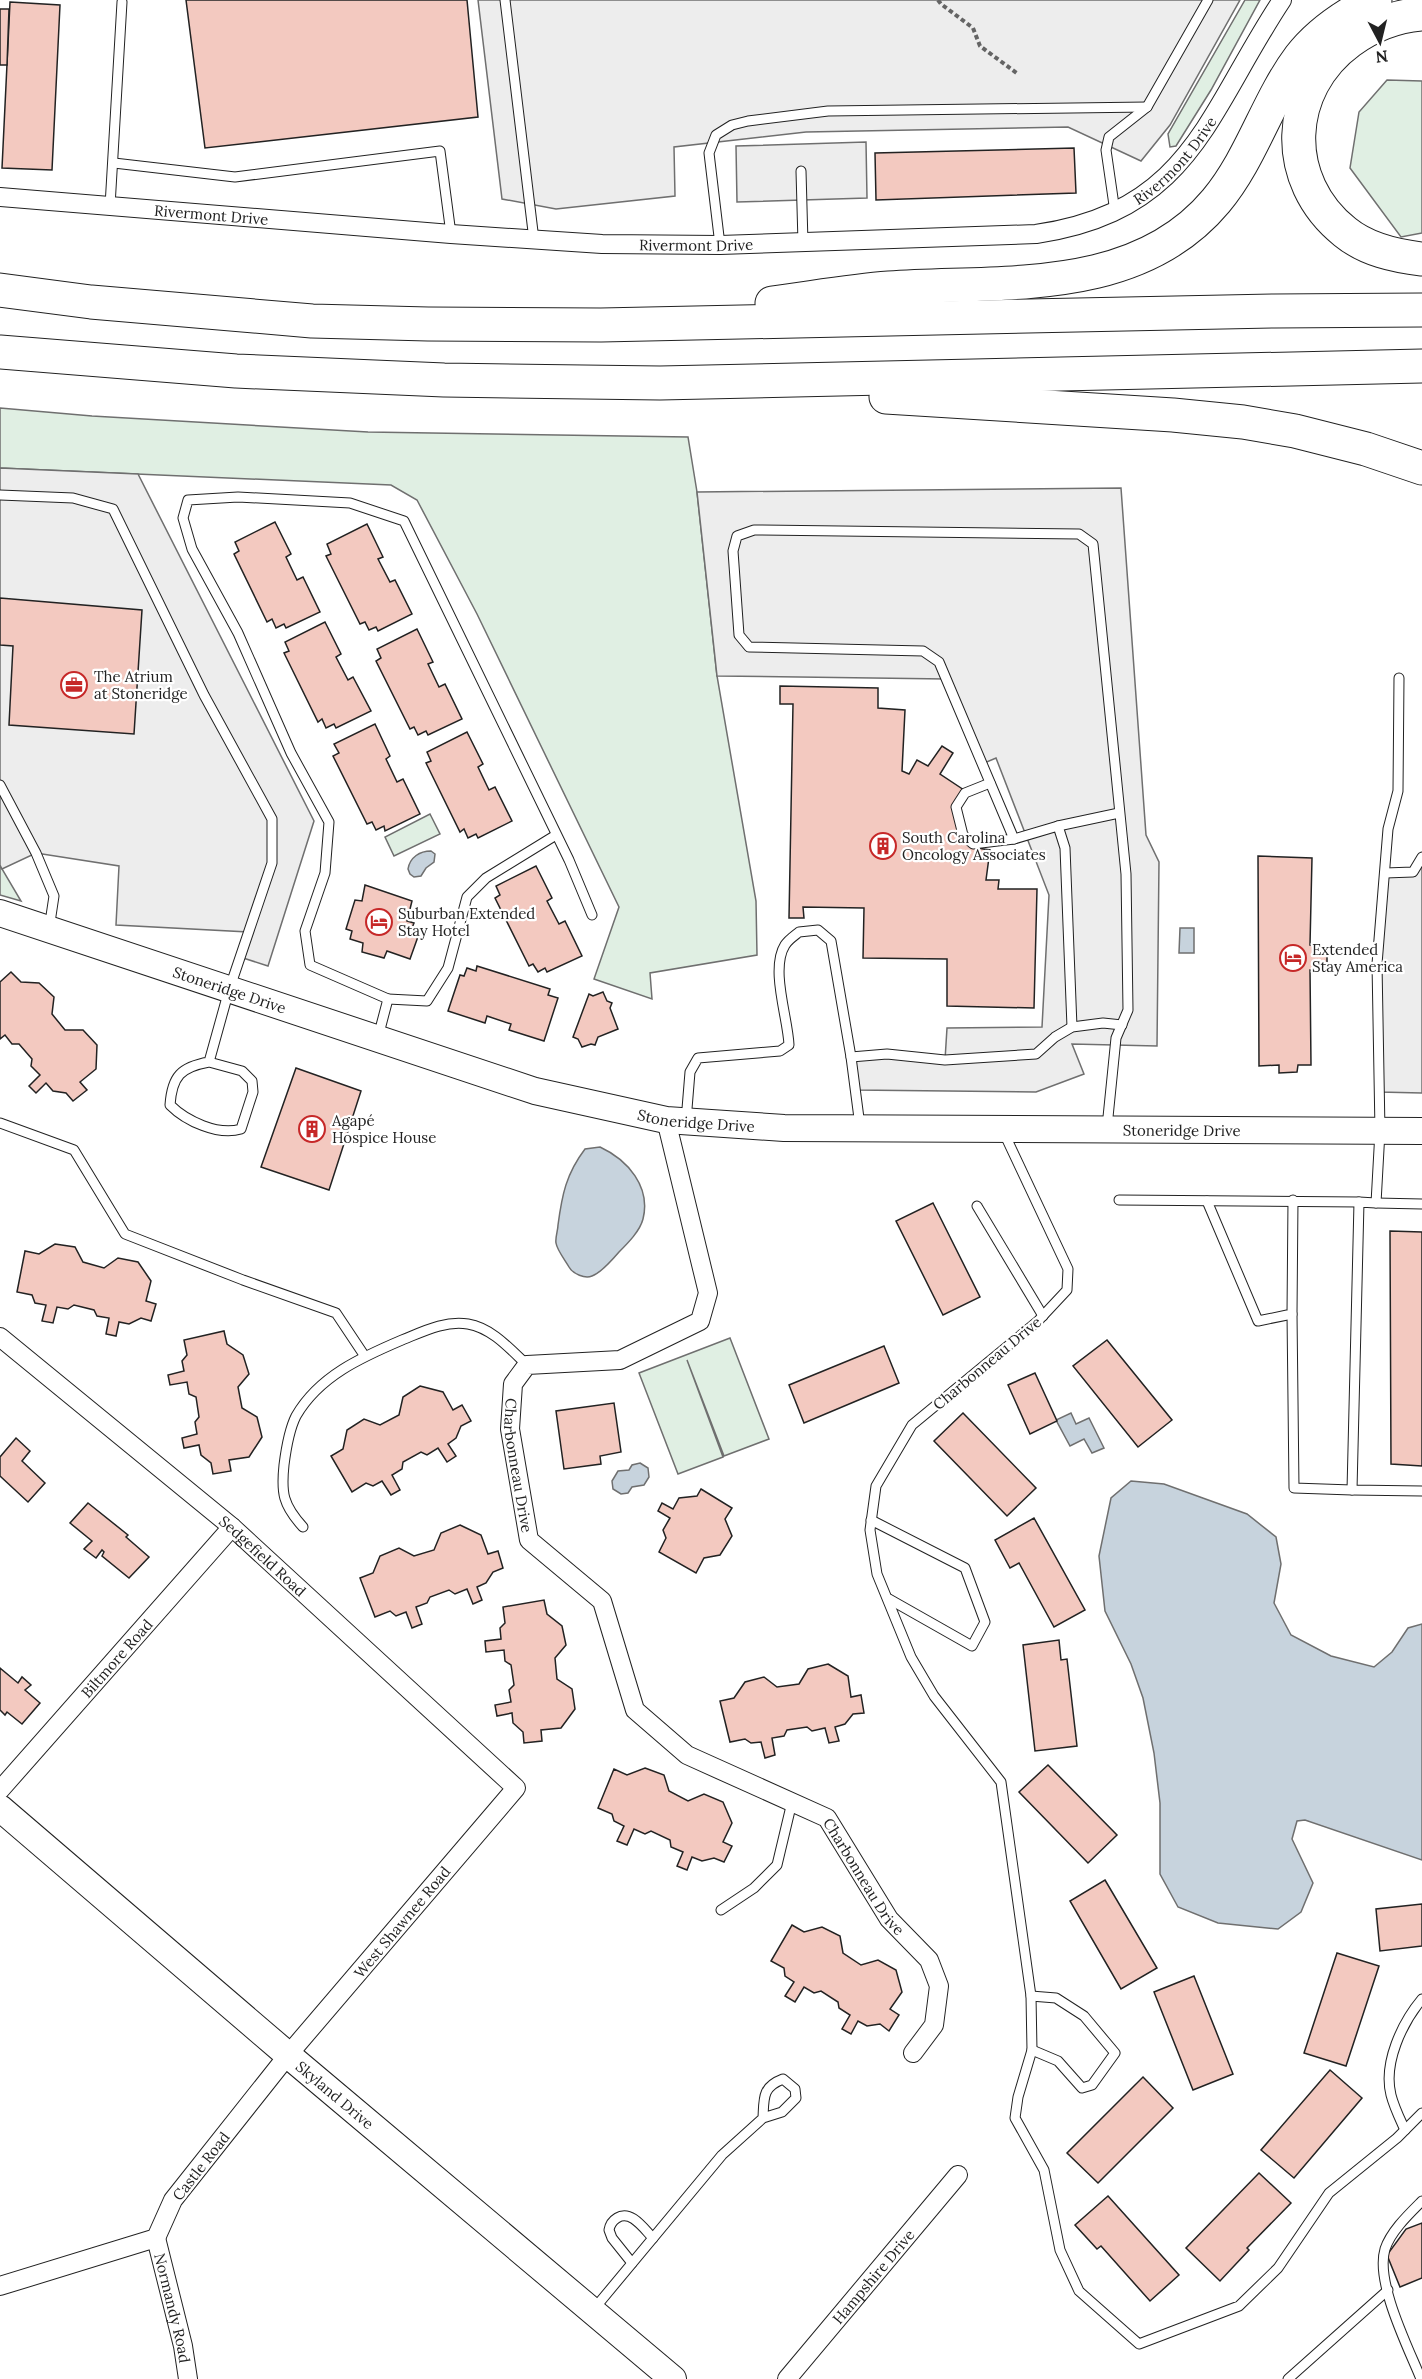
<svg xmlns="http://www.w3.org/2000/svg" width="1422" height="2379" font-family="Lora,serif">
<style>
.green{fill:#e0efe3;stroke:#6f6f6f;stroke-width:1.5}
.parking{fill:#ededed;stroke:#6f6f6f;stroke-width:1.5}
.water{fill:#c7d3dd;stroke:#6f6f6f;stroke-width:1.5}
.building{fill:#f3c9c0;stroke:#222;stroke-width:1.5}
.lines{fill:none;stroke-linecap:round;stroke-linejoin:round}
.lane-casing{stroke:#222;stroke-width:11}
.street-casing{stroke:#222;stroke-width:20}
.secondary-casing{stroke:#222;stroke-width:28}
.highway-casing{stroke:#222;stroke-width:35}
.path{stroke:#646464;stroke-width:4;stroke-dasharray:4.5 3;stroke-linecap:butt}
.lane{stroke:#fff;stroke-width:9}
.street{stroke:#fff;stroke-width:18}
.secondary{stroke:#fff;stroke-width:26}
.highway{stroke:#fff;stroke-width:33}
.labels{text-anchor:middle;dominant-baseline:central;stroke-width:4.5;stroke-linejoin:round;paint-order:stroke}
.street-label{font-size:15px;fill:#222;stroke:#fff}
.poi-label{font-size:15px;fill:#222;stroke:#fff;text-anchor:start}
</style>
<rect width="100%" height="100%" fill="#fff"/>
<!-- green -->
<g class="green">
<polygon points="1245,0 1260,0 1211,90 1176,146 1170,147 1168,134"/>
<polygon points="1387,80 1422,81 1422,233 1401,237 1350,168 1359,112"/>
<polygon points="0,408 92,416 368,432 688,437 697,492 717,676 756,901 757,955 650,973 652,999 594,979 619,907 477,614 417,500 391,485 0,468"/>
<polygon points="430,814 440,834 394,856 385,837"/>
<polygon points="0,865 2,869 21,901 0,895"/>
<polygon points="730,1338 769,1439 724,1456 687,1360 723,1457 678,1474 639,1373"/>
</g>
<!-- parking -->
<g class="parking">
<polygon points="478,0 1240,0 1170,125 1141,161 1068,127 806,132 674,147 675,196 556,209 502,199"/>
<polygon points="866,142 867,198 737,202 736,146"/>
<polygon points="0,468 138,474 314,821 268,966 240,957 248,932 116,925 119,866 36,853 2,869 0,865"/>
<polygon points="1121,488 1146,835 1159,862 1157,1046 1072,1044 1084,1074 1036,1092 854,1090 851,1057 945,1060 947,1028 1042,1027 1049,895 996,758 982,764 946,679 717,676 697,492"/>
<polygon points="1422,857 1422,1093 1379,1092 1377,964 1385,873 1413,872"/>
</g>
<!-- water -->
<g class="water">
<path d="M 431,851 L 435,854 L 434,862 L 426,868 L 421,876 L 414,877 L 410,874 L 408,869 C 410,857 420,851 431,851 Z"/>
<polygon points="1180,928 1194,928 1194,953 1179,953"/>
<path d="M 600,1147 C 628,1160 651,1187 643,1219 C 640,1231 628,1243 619,1252 C 613,1259 601,1273 592,1276 C 585,1279 573,1274 569,1267 C 565,1260 557,1250 556,1243 C 555,1238 558,1230 558,1225 C 562,1195 566,1174 585,1149 Z"/>
<polygon points="1071,1413 1076,1424 1089,1418 1104,1448 1092,1453 1084,1439 1070,1446 1056,1420"/>
<polygon points="640,1463 648,1468 649,1477 644,1485 632,1487 628,1493 621,1494 613,1489 612,1481 618,1471 629,1470 632,1465"/>
<polygon points="1131,1481 1164,1484 1247,1514 1276,1537 1281,1564 1274,1603 1291,1635 1331,1656 1374,1667 1392,1652 1408,1628 1422,1624 1422,1860 1305,1820 1297,1821 1292,1839 1313,1883 1301,1912 1278,1929 1218,1923 1178,1907 1160,1874 1160,1803 1154,1753 1143,1698 1131,1664 1105,1611 1099,1556 1111,1498"/>
</g>
<!-- building -->
<g class="building">
<polygon points="186,0 467,0 478,117 205,148"/>
<polygon points="10,2 60,5 52,170 2,168"/>
<polygon points="0,9 9,9 7,65 0,65"/>
<polygon points="1074,148 1076,193 876,200 875,153"/>
<polygon points="275,522 291,554 286,557 297,580 303,577 320,612 286,628 284,624 276,628 272,619 267,622 234,554 239,551 235,542"/>
<polygon points="367,524 383,557 378,559 390,582 395,580 412,614 378,631 376,627 369,630 365,622 360,624 326,556 331,554 327,544"/>
<polygon points="0,598 142,610 134,734 9,725 13,646 0,645"/>
<polygon points="325,622 341,654 336,657 348,680 353,677 371,711 336,728 334,724 326,728 322,719 318,722 284,653 289,651 285,642"/>
<polygon points="417,629 433,662 428,664 439,687 445,684 462,719 428,735 426,731 418,735 414,727 410,729 376,661 381,658 377,649"/>
<polygon points="780,686 878,688 878,708 905,710 902,771 909,774 917,760 928,766 942,746 953,753 940,774 964,790 956,824 966,840 977,848 990,850 986,880 999,880 998,889 1037,889 1034,1008 947,1006 947,959 863,958 864,908 803,907 804,918 789,918 793,704 780,704"/>
<polygon points="375,724 390,756 386,759 397,782 403,779 420,814 385,831 384,826 376,830 372,822 367,824 333,756 339,753 334,744"/>
<polygon points="467,732 483,764 478,767 489,790 495,787 512,821 478,838 476,834 468,838 464,829 460,832 426,763 431,761 427,752"/>
<polygon points="1258,856 1312,858 1310,945 1327,946 1327,971 1310,970 1311,1065 1298,1065 1297,1072 1279,1073 1279,1065 1259,1066"/>
<polygon points="536,866 552,898 547,901 559,924 565,921 582,956 547,972 545,968 538,972 533,964 529,966 495,898 500,895 496,886"/>
<polygon points="365,885 412,901 407,921 414,923 412,928 420,931 410,959 387,951 384,958 362,952 363,943 350,939 352,931 346,929 355,900 362,901"/>
<polygon points="477,966 550,989 548,995 558,998 544,1041 509,1030 511,1024 487,1016 485,1023 448,1011 460,975 464,976 467,968 476,971"/>
<polygon points="11,972 21,982 39,983 54,997 52,1014 65,1030 83,1030 97,1045 96,1069 80,1082 87,1090 73,1101 66,1093 53,1091 46,1083 36,1093 29,1086 40,1075 31,1066 32,1059 19,1044 12,1044 5,1035 0,1039 0,982"/>
<polygon points="603,992 607,1001 612,1003 610,1008 618,1029 598,1037 595,1045 591,1044 582,1047 578,1039 573,1037 589,994 593,996"/>
<polygon points="296,1068 361,1091 329,1190 261,1167"/>
<polygon points="933,1203 980,1297 943,1315 896,1221"/>
<polygon points="1390,1231 1422,1232 1422,1466 1391,1464"/>
<polygon points="55,1244 75,1247 83,1262 104,1268 118,1258 138,1262 151,1281 146,1301 156,1304 151,1321 141,1318 129,1324 119,1322 116,1336 106,1334 109,1318 97,1316 94,1310 74,1305 68,1309 57,1307 53,1323 42,1321 46,1305 35,1303 32,1295 17,1292 25,1251 39,1254"/>
<polygon points="224,1331 227,1344 243,1355 249,1374 238,1387 242,1408 257,1417 262,1437 249,1457 229,1460 231,1471 213,1474 211,1463 201,1455 199,1445 184,1448 182,1438 197,1434 195,1422 199,1417 196,1397 189,1394 187,1382 170,1385 168,1375 184,1371 182,1361 187,1355 184,1340"/>
<polygon points="1107,1340 1172,1420 1138,1447 1073,1366"/>
<polygon points="884,1346 899,1383 804,1423 789,1385"/>
<polygon points="1035,1373 1057,1421 1030,1434 1008,1385"/>
<polygon points="420,1386 443,1392 453,1410 462,1405 471,1421 461,1426 456,1438 448,1444 456,1456 447,1462 438,1448 427,1455 421,1452 403,1462 402,1469 392,1475 400,1490 391,1495 382,1481 373,1486 366,1483 352,1492 331,1456 343,1449 347,1430 364,1419 380,1425 399,1415 403,1397"/>
<polygon points="614,1403 621,1452 600,1456 601,1464 564,1469 556,1411"/>
<polygon points="963,1413 1036,1488 1007,1516 934,1441"/>
<polygon points="16,1438 30,1451 22,1461 45,1483 28,1502 0,1476 0,1457"/>
<polygon points="701,1489 732,1508 725,1519 732,1536 720,1555 704,1558 696,1573 659,1552 666,1538 663,1530 670,1518 658,1511 662,1503 673,1509 679,1498 697,1496"/>
<polygon points="88,1503 128,1535 126,1537 149,1557 129,1578 102,1556 104,1552 102,1550 96,1558 84,1549 92,1541 70,1523"/>
<polygon points="1034,1518 1085,1610 1054,1627 1019,1563 1010,1568 995,1540"/>
<polygon points="460,1525 481,1535 488,1554 498,1551 503,1568 493,1572 486,1583 477,1587 482,1600 473,1604 467,1589 455,1594 449,1590 430,1597 427,1603 416,1607 422,1624 412,1628 406,1612 396,1616 390,1611 375,1617 360,1578 373,1573 380,1556 399,1548 414,1556 434,1550 441,1533"/>
<polygon points="544,1600 547,1614 562,1626 566,1645 555,1658 557,1679 572,1689 575,1709 561,1728 541,1730 542,1741 524,1743 523,1732 513,1723 512,1713 497,1716 495,1705 511,1702 509,1690 514,1685 511,1665 505,1661 504,1650 486,1652 485,1641 501,1639 500,1628 505,1623 503,1607"/>
<polygon points="1059,1640 1061,1660 1067,1659 1077,1746 1035,1751 1023,1645"/>
<polygon points="828,1664 848,1676 851,1697 861,1695 864,1713 853,1714 845,1724 835,1727 839,1741 829,1743 825,1728 812,1731 807,1727 787,1730 784,1736 772,1738 775,1755 765,1758 761,1742 751,1743 745,1739 730,1742 720,1701 734,1698 745,1682 764,1677 777,1687 799,1684 808,1669"/>
<polygon points="0,1668 18,1683 22,1677 31,1685 25,1690 40,1703 22,1724 7,1712 5,1715 0,1710"/>
<polygon points="1048,1765 1117,1835 1088,1863 1019,1792"/>
<polygon points="645,1768 664,1775 669,1791 688,1801 704,1794 723,1802 732,1823 723,1842 732,1846 724,1862 714,1858 702,1861 692,1857 687,1870 677,1866 683,1852 671,1847 670,1840 651,1831 645,1834 634,1829 627,1845 617,1841 624,1826 614,1821 612,1814 598,1808 614,1769 627,1775"/>
<polygon points="1105,1880 1157,1968 1121,1989 1070,1901"/>
<polygon points="1422,1904 1422,1946 1380,1951 1376,1909"/>
<polygon points="792,1925 804,1932 822,1927 840,1936 843,1953 861,1965 878,1960 896,1970 902,1992 890,2009 899,2015 889,2031 880,2024 867,2026 858,2021 851,2034 842,2029 850,2015 839,2008 838,2002 821,1991 814,1993 804,1987 795,2002 785,1996 794,1982 785,1976 784,1968 771,1961"/>
<polygon points="1337,1953 1379,1966 1346,2066 1304,2053"/>
<polygon points="1194,1976 1233,2074 1193,2090 1154,1992"/>
<polygon points="1330,2070 1362,2098 1294,2178 1261,2150"/>
<polygon points="1143,2077 1173,2108 1098,2183 1067,2153"/>
<polygon points="1259,2173 1291,2203 1247,2248 1249,2250 1220,2281 1186,2248"/>
<polygon points="1108,2196 1179,2275 1150,2301 1101,2246 1097,2249 1075,2225"/>
<polygon points="1422,2223 1422,2278 1400,2287 1387,2255 1406,2229"/>
</g>
<g class="lines">
<defs>
<g id="lane">
<polyline points="505,0 534,240"/>
<polyline points="114,163 235,177 440,151 451,234"/>
<polyline points="801,171 803,243"/>
<polyline points="110,206 122,2"/>
<polyline points="1115,212 1106,150 1109,137 1147,107 1208,0"/>
<polyline points="720,245 709,153 716,135 732,125 748,121 828,111 1147,107"/>
<path d="M 0,495 L 73,498 L 113,509 L 204,695 L 272,819 L 272,863 L 229,990 L 209,1062 C 181,1067 172,1076 170,1105 C 186,1121 218,1136 241,1129 L 253,1092 L 252,1081 L 242,1071 L 209,1062"/>
<polyline points="1399,678 1398,791 1388,829 1377,964 1380,1131 1376,1203 1359,1202 1352,1490 1422,1491"/>
<polyline points="990,783 965,793 956,807 963,835 973,844 1014,839"/>
<polyline points="0,785 36,853 54,896 49,929"/>
<polyline points="1058,826 1119,813"/>
<polyline points="1385,873 1413,872 1422,857"/>
<polyline points="388,999 427,1001 448,968 467,897 486,878 556,835"/>
<polyline points="1072,1027 1065,848 1058,826 1014,839 939,662 923,651 749,647 739,635 733,551 737,536 754,530 1079,534 1093,544 1126,874 1128,1010 1116,1038 1107,1127"/>
<polyline points="378,1037 388,999 310,965 305,931 325,873 329,822 291,753 238,633 192,549 183,518 188,500 238,497 350,503 404,521 569,860 592,915"/>
<polyline points="851,1057 887,1054 945,1060 1036,1054 1055,1037 1072,1027 1103,1023 1122,1025"/>
<path d="M 686,1121 L 690,1072 L 698,1058 L 780,1051 L 789,1045 C 788,1018 770,969 785,945 C 788,940 794,936 799,932 L 818,930 L 831,941 L 851,1057 L 860,1126"/>
<polyline points="0,1123 74,1150 125,1234 243,1280 336,1313 364,1355"/>
<polyline points="1003,1131 1068,1269 1067,1290 1038,1321 912,1425 876,1486 870,1530 877,1574 911,1657 934,1696 1001,1782 1031,1996 1032,2050 1018,2097 1015,2118 1044,2170 1060,2250 1079,2291 1139,2344 1239,2306 1278,2268 1329,2193 1397,2138 1422,2113"/>
<polyline points="1119,1200 1359,1202"/>
<polyline points="1207,1201 1258,1321 1292,1314 1293,1200"/>
<polyline points="1376,1203 1422,1204"/>
<polyline points="977,1206 1043,1316"/>
<polyline points="1292,1314 1294,1488 1352,1490"/>
<polyline points="871,1520 965,1568 985,1622 972,1646 889,1599"/>
<path d="M 303,1527 C 283,1505 281,1493 284,1465 C 286,1449 289,1430 296,1416 C 319,1376 362,1357 402,1340 C 422,1332 445,1320 468,1324 C 492,1328 510,1349 527,1365"/>
<polyline points="721,1910 754,1888 777,1865 792,1802"/>
<polyline points="1031,1996 1056,1998 1084,2016 1115,2053 1092,2085 1082,2088 1058,2061 1032,2050"/>
<path d="M 1405,2130 C 1400,2119 1394,2107 1391,2095 C 1383,2063 1402,2023 1422,1999"/>
<path d="M 632,2263 L 612,2238 L 609,2230 C 610,2224 612,2221 617,2218 C 631,2209 644,2229 653,2238"/>
<path d="M 594,2309 L 722,2155 L 763,2118 L 782,2112 L 796,2098 L 795,2089 L 783,2079 C 762,2087 764,2098 763,2118"/>
<polyline points="1288,2379 1388,2290"/>
<path d="M 1421,2379 C 1408,2347 1375,2282 1385,2249 C 1391,2231 1409,2214 1422,2201"/>
</g>
<g id="street">
<path id="s1" d="M 0,197 L 451,234 L 602,244 L 720,245 L 1036,234 C 1191,211 1207,113 1282,0"/>
<path id="s2" d="M 666,1120 L 708,1293 L 700,1321 L 620,1360 L 527,1365 L 513,1384 L 510,1429 L 529,1540 L 602,1601 L 635,1710 L 687,1755 L 827,1818 L 889,1919 L 929,1960 L 939,1986 L 934,2025 L 913,2053"/>
<path id="s3" d="M 0,1337 L 232,1527 L 516,1788 L 288,2055 L 173,2200 L 156,2238 L 0,2286"/>
<path id="s4" d="M 0,1790 L 232,1527"/>
<path id="s5" d="M 156,2238 L 183,2346 L 188,2379"/>
<path id="s6" d="M 787,2379 L 958,2175"/>
</g>
<g id="secondary">
<path id="s7" d="M 0,913 L 535,1091 L 666,1120 L 784,1128 L 1422,1131"/>
<path id="s8" d="M 0,1808 L 288,2055 L 673,2379"/>
</g>
<g id="highway">
<path d="M 1422,14 C 1396,16 1371,26 1350,41 C 1284,89 1281,181 1345,232 C 1367,250 1395,256 1422,259"/>
<polyline points="0,290 91,302 312,321 428,324 601,325 1274,311 1422,310"/>
<path d="M 772,303 C 811,298 850,291 889,288 C 1001,280 1136,297 1216,201 C 1252,158 1267,101 1300,57 C 1320,31 1347,14 1375,0"/>
<polyline points="0,352 236,371 444,380 660,383 1422,366"/>
<polyline points="886,397 1173,415 1243,422 1295,431 1366,449 1422,468"/>
</g>
</defs>
<!-- lane casing -->
<use href="#lane" class="lane-casing"/>
<!-- street casing -->
<use href="#street" class="street-casing"/>
<!-- secondary casing -->
<use href="#secondary" class="secondary-casing"/>
<!-- highway casing -->
<use href="#highway" class="highway-casing"/>
<!-- path -->
<polyline class="path" points="938,0 941,4 973,28 980,46 1018,74"/>
<!-- lane -->
<use href="#lane" class="lane"/>
<!-- street -->
<use href="#street" class="street"/>
<!-- secondary -->
<use href="#secondary" class="secondary"/>
<!-- highway -->
<use href="#highway" class="highway"/>
</g>
<!-- icons -->
<defs>
<symbol id="office-ring" viewBox="-11 -11 22 22"><circle r="9.5" fill="#fff" stroke="#c62828" stroke-width="1.5"/><path d="M-6-3h4V-5.5h4V-3h4V5H-6ZM-1-4.5V-3h2v-1.5ZM-6 0V1H6V0Z" fill="#c62828"/></symbol>
<symbol id="building-ring" viewBox="-11 -11 22 22"><circle r="9.5" fill="#fff" stroke="#c62828" stroke-width="1.5"/><path d="M-4-6H4V6H1V3H-1V6H-4ZM-2.5-4.3h1.7v1.8h-1.7ZM.8-4.3h1.7v1.8H.8ZM-2.5-1h1.7V.8h-1.7ZM.8-1h1.7V.8H.8Z" fill="#c62828"/></symbol>
<symbol id="hotel-ring" viewBox="-11 -11 22 22"><circle r="9.5" fill="#fff" stroke="#c62828" stroke-width="1.5"/><path d="M-6-4.5h1.5V1H6V5H4.5V3h-9V5H-6ZM-4 0a1.8 1.8 0 1 1 3.6 0ZM.5 0V-2.5h3Q6-2.5 6 0Z" fill="#c62828"/></symbol>
</defs>
<g fill-rule="evenodd">
<use href="#office-ring" x="59" y="670" width="30" height="30"/>
<use href="#building-ring" x="868" y="831" width="30" height="30"/>
<use href="#hotel-ring" x="364" y="907" width="30" height="30"/>
<use href="#hotel-ring" x="1278" y="943" width="30" height="30"/>
<use href="#building-ring" x="297" y="1114" width="30" height="30"/>
</g>
<g class="labels">
<!-- street labels -->
<g class="street-label">
<text stroke="none"><textPath href="#s1" startOffset="1200">Rivermont Drive</textPath></text>
<text stroke="none"><textPath href="#s1" startOffset="212">Rivermont Drive</textPath></text>
<text stroke="none"><textPath href="#s1" startOffset="698">Rivermont Drive</textPath></text>
<text stroke="none"><textPath href="#s7" startOffset="242">Stoneridge Drive</textPath></text>
<text stroke="none"><textPath href="#s7" startOffset="728">Stoneridge Drive</textPath></text>
<text stroke="none"><textPath href="#s7" startOffset="1214">Stoneridge Drive</textPath></text>
<text transform="translate(987 1363) rotate(-40)">Charbonneau Drive</text>
<text stroke="none"><textPath href="#s2" startOffset="495">Charbonneau Drive</textPath></text>
<text stroke="none"><textPath href="#s3" startOffset="342">Sedgefield Road</textPath></text>
<text stroke="none"><textPath href="#s4" startOffset="176">Biltmore Road</textPath></text>
<text stroke="none"><textPath href="#s2" startOffset="1071">Charbonneau Drive</textPath></text>
<text transform="translate(402 1922) rotate(-50)">West Shawnee Road</text>
<text stroke="none"><textPath href="#s8" startOffset="441">Skyland Drive</textPath></text>
<text transform="translate(201 2166) rotate(-52)">Castle Road</text>
<text stroke="none"><textPath href="#s6" startOffset="134">Hampshire Drive</textPath></text>
<text stroke="none"><textPath href="#s5" startOffset="72">Normandy Road</textPath></text>
</g>
<!-- poi labels -->
<g class="poi-label">
<text x="94" y="676">The Atrium<tspan x="94" dy="17">at Stoneridge</tspan></text>
<text x="902" y="837">South Carolina<tspan x="902" dy="17">Oncology Associates</tspan></text>
<text x="398" y="913">Suburban Extended<tspan x="398" dy="17">Stay Hotel</tspan></text>
<text x="1312" y="949">Extended<tspan x="1312" dy="17">Stay America</tspan></text>
<text x="332" y="1120">Agapé<tspan x="332" dy="17">Hospice House</tspan></text>
</g>
</g>
<!-- north arrow -->
<g transform="translate(1380 42) rotate(173)" stroke="#ffffff" stroke-width="4.5" paint-order="stroke">
<path d="M0-4.5L10 22L0 15L-10 22Z" fill="#222222"/>
<text y="-9" font-size="16" font-weight="bold" text-anchor="middle" fill="#222222">N</text>
</g>
</svg>
